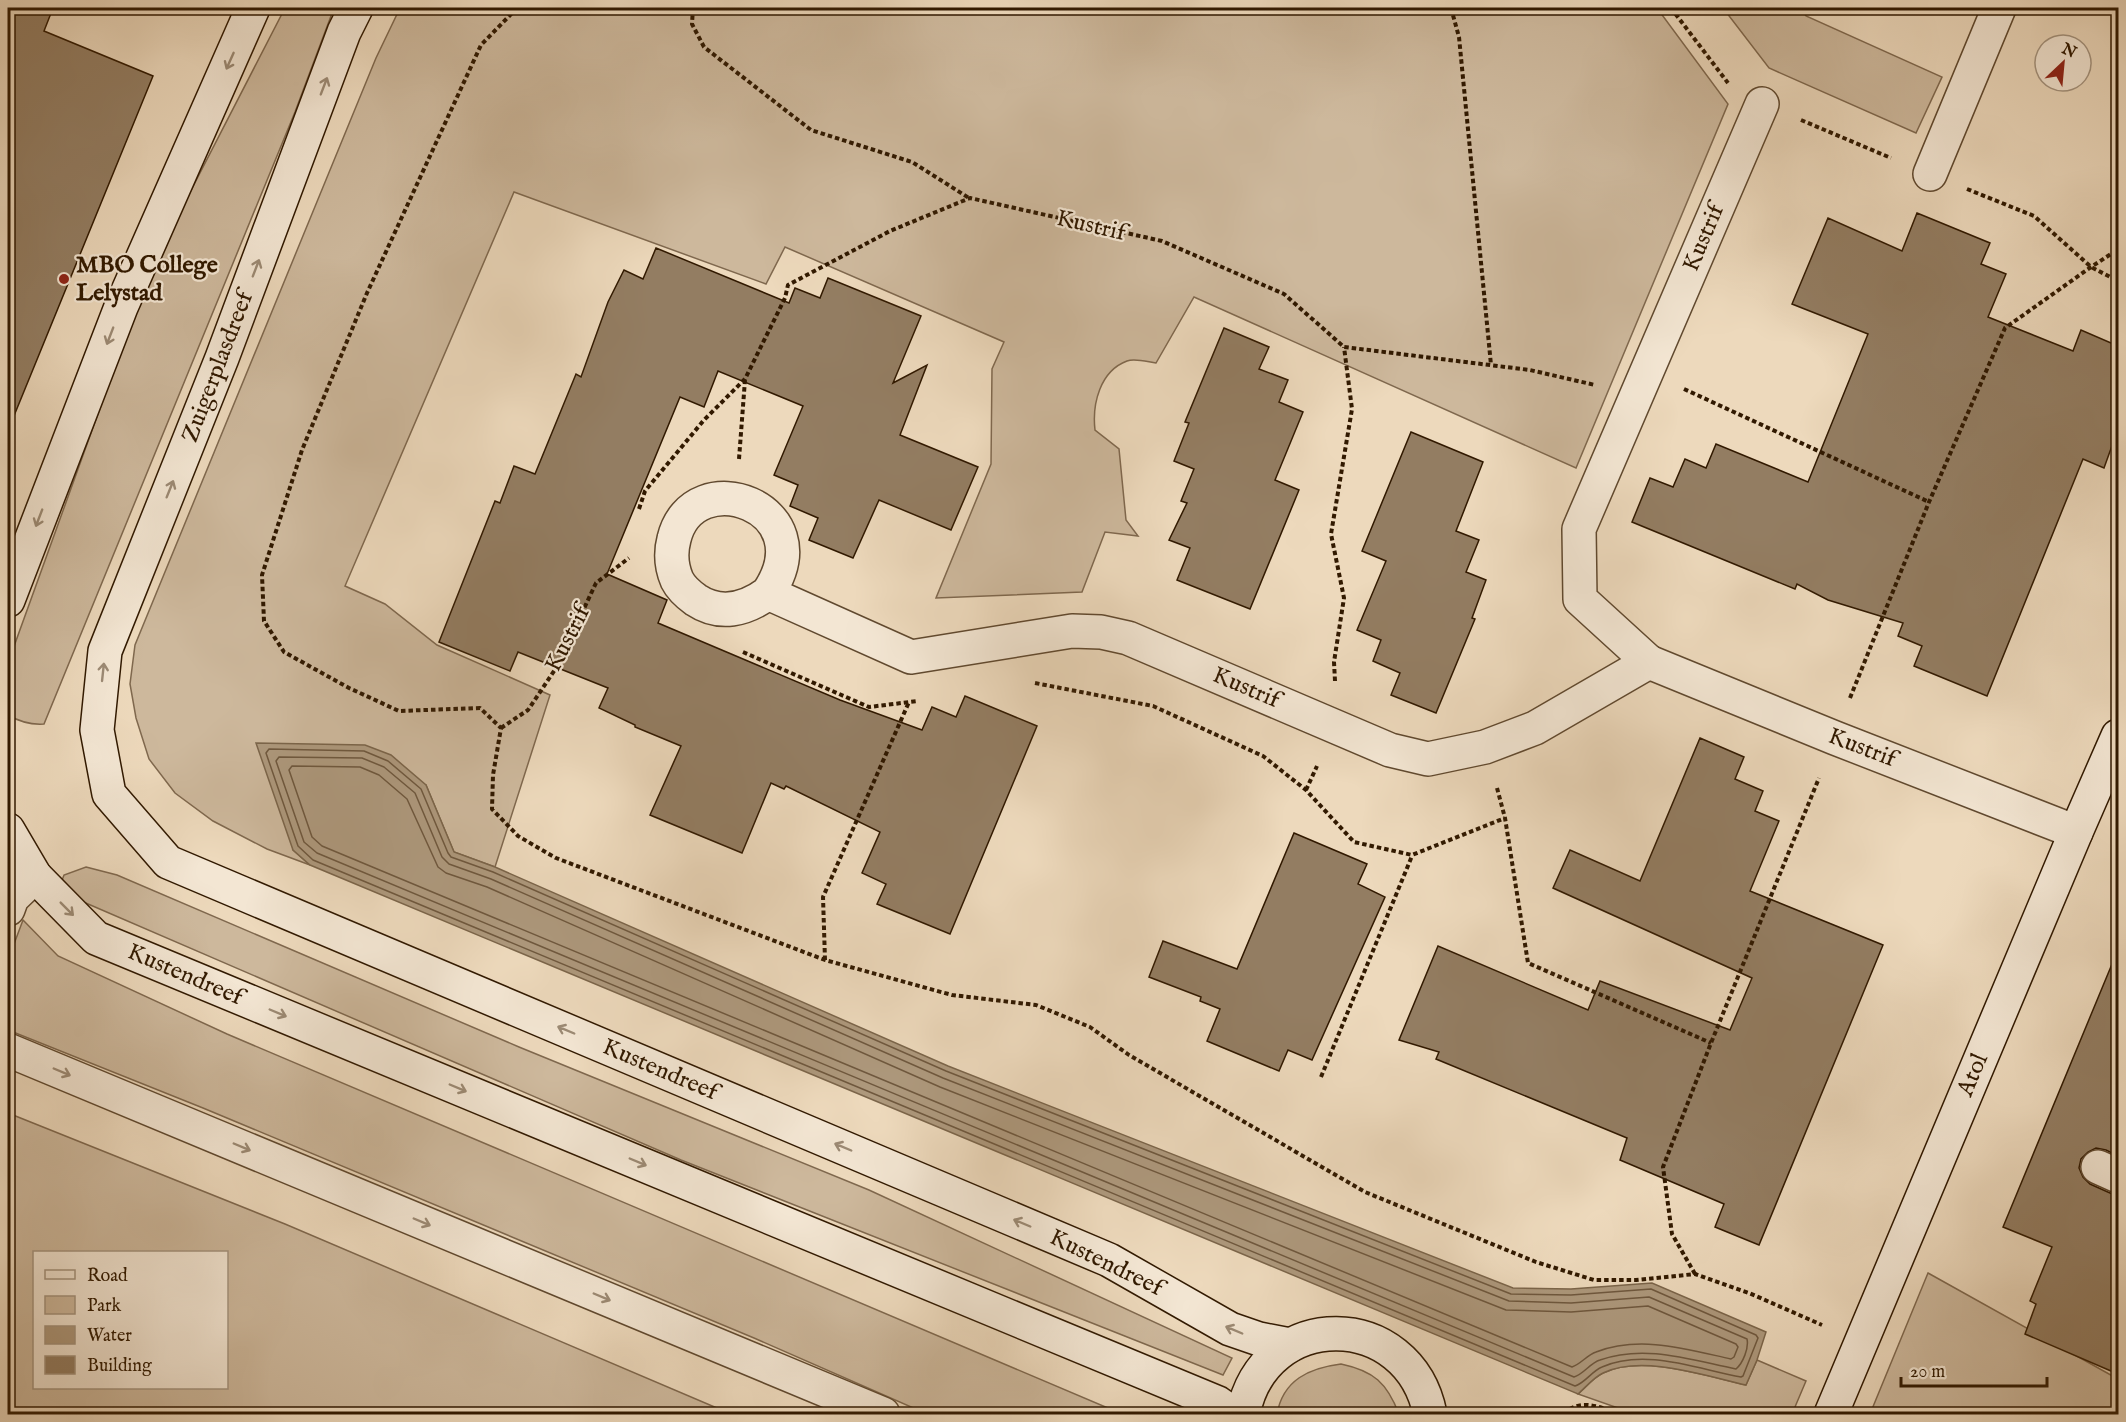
<svg xmlns="http://www.w3.org/2000/svg" width="2126" height="1422" font-family="'IM FELL English',serif">
<style>
.green{fill:#cdb89c;stroke:#7f684e;stroke-width:1.5;fill-rule:evenodd}
.water{fill:#ad987c;stroke:#7b654a;stroke-width:1.5}
.lines{fill:none;stroke-linecap:round;stroke-linejoin:round}
.shore{stroke:#6f583e;stroke-width:1.5}
.building{fill:#937d62;stroke:#311900;stroke-width:1.5}
.street-casing{stroke:#60492f;stroke-width:36}
.secondary-casing{stroke:#311900;stroke-width:36}
.path{stroke:#311900;stroke-width:4;stroke-dasharray:4.5 3;stroke-linecap:butt}
.street{stroke:#f3e6d3;stroke-width:33}
.secondary{stroke:#f3e6d3;stroke-width:33}
.oneway{stroke:#9c8a74}
.poi-dot{fill:#8f2418;stroke:#f3e6d3;stroke-width:2}
.labels{text-anchor:middle;dominant-baseline:central;stroke-width:4.5;stroke-linejoin:round;paint-order:stroke}
.street-label{font-size:24px;fill:#311900;stroke:#f3e6d3}
.poi-label{font-size:24px;font-weight:bold;fill:#311900;stroke:#f3e6d3;text-anchor:start}
</style>
<rect width="100%" height="100%" fill="#edd9bc"/>
<filter id="stains"><feTurbulence type="fractalNoise" baseFrequency=".00333" numOctaves="4"/><feColorMatrix values="0 0 0 0 .2 0 0 0 0 .09 0 0 0 0 .02 0 0 0 .5 -.17"/></filter>
<radialGradient id="worn" r=".72"><stop offset=".6" stop-color="#630" stop-opacity="0"/><stop offset="1" stop-color="#630" stop-opacity=".3"/></radialGradient>
<!-- green -->
<g class="green">
<path d="M 285,8 L 334,8 L 295,112 L 44,724 C 30,725 20,722 8,715 L 8,663 L 134,314 L 169,233 Z"/>
<path d="M 400,8 L 1657,8 L 1728,104 L 1576,468 L 1194,297 L 1156,363 C 1148,362 1135,358 1127,361 C 1100,371 1092,404 1095,430 L 1119,449 L 1126,520 L 1138,536 L 1105,532 L 1082,592 L 936,598 L 991,464 L 992,369 L 1004,342 L 785,247 L 766,284 L 514,192 L 345,586 L 385,604 L 437,645 L 550,695 L 495,867 L 454,852 L 426,785 L 293,850 L 310,865 L 267,849 L 213,821 L 175,793 L 149,759 L 136,718 L 130,684 L 135,645 L 376,58 Z"/>
<polygon points="1723,8 1801,8 1806,16 1942,77 1916,133 1769,68"/>
<polygon points="86,867 117,875 519,1047 869,1190 1232,1358 1223,1375 681,1160 58,891 64,875"/>
<polygon points="23,920 58,956 227,1034 1122,1414 927,1414 754,1338 203,1108 8,1030 8,960"/>
<path d="M 8,1113 L 285,1224 L 731,1414 L 8,1414 ZM 34,1252 L 226,1252 L 226,1388 L 34,1388 Z"/>
<polygon points="1928,1273 2118,1379 2118,1414 1968,1414 1955,1410 1942,1414 1870,1414"/>
<path d="M 1757,1360 L 1806,1381 L 1792,1414 L 1635,1414 L 1578,1394 C 1586,1387 1594,1377 1603,1373 C 1642,1354 1706,1376 1746,1385 Z"/>
<path d="M 1341,1364 C 1374,1371 1387,1383 1399,1414 L 1277,1414 C 1283,1380 1309,1368 1341,1364 Z"/>
</g>
<!-- water -->
<path class="water" d="M 256,743 L 365,745 L 391,755 L 426,785 L 454,852 L 495,867 L 948,1066 L 1513,1288 L 1571,1289 L 1652,1283 L 1766,1332 L 1757,1360 L 1746,1385 C 1706,1376 1642,1354 1603,1373 C 1594,1377 1586,1387 1578,1394 L 310,865 L 293,850 Z"/>
<g class="lines">
<!-- shore -->
<g class="shore">
<path d="M 269,749 L 364,751 L 388,761 L 421,789 L 448,853 L 451,857 L 493,872 L 946,1071 L 1511,1294 L 1571,1295 L 1651,1289 L 1756,1335 L 1758,1338 L 1743,1376 L 1741,1377 C 1697,1369 1645,1348 1602,1367 C 1592,1371 1585,1383 1575,1386 L 313,860 L 298,846 L 266,753 Z"/>
<path d="M 279,757 L 362,758 L 384,767 L 415,793 L 442,857 L 449,864 L 491,879 L 943,1078 L 1509,1301 L 1571,1303 L 1649,1297 L 1747,1339 C 1749,1348 1743,1363 1736,1369 C 1691,1360 1645,1344 1600,1360 C 1590,1363 1584,1374 1574,1377 L 317,853 L 304,842 L 276,761 Z"/>
<path d="M 292,766 L 360,767 L 379,775 L 407,799 L 438,867 L 446,873 L 487,887 L 940,1087 L 1506,1310 L 1571,1312 L 1648,1306 L 1736,1344 L 1738,1347 L 1734,1357 L 1731,1359 C 1686,1349 1640,1335 1596,1352 C 1587,1355 1581,1364 1572,1367 L 322,846 L 312,837 L 289,770 Z"/>
</g>
</g>
<!-- building -->
<g class="building">
<polygon points="8,8 53,8 44,31 153,76 9,428"/>
<polygon points="1917,213 1990,243 1981,264 2006,274 1988,317 2073,351 2081,330 2118,346 2118,429 2104,468 2083,459 1987,696 1914,666 1922,646 1898,636 1903,623 1828,600 1797,584 1795,589 1632,522 1650,478 1673,487 1685,459 1706,468 1716,444 1808,482 1868,334 1792,304 1828,218 1902,251"/>
<polygon points="656,248 789,303 795,288 820,298 828,278 921,316 893,383 927,365 900,435 978,467 951,530 879,500 853,558 809,540 818,518 790,506 798,485 774,475 803,406 718,371 704,407 680,397 607,574 667,600 658,623 840,700 922,730 932,707 956,717 965,696 1037,726 950,934 877,904 886,884 862,873 880,832 786,786 784,789 771,783 742,853 650,815 681,746 635,727 635,725 599,708 608,688 518,652 510,671 439,642 495,501 500,503 514,466 535,474 576,374 581,377 608,302 624,270 643,279"/>
<polygon points="1224,328 1269,347 1259,369 1288,380 1279,402 1303,412 1275,480 1299,490 1250,609 1177,580 1190,548 1169,540 1187,503 1181,501 1194,469 1174,461 1189,423 1185,422"/>
<polygon points="1411,432 1483,462 1456,531 1479,540 1466,572 1486,580 1472,618 1475,619 1436,713 1391,695 1400,673 1373,661 1381,640 1357,630 1386,561 1362,551"/>
<polygon points="1700,738 1744,757 1735,779 1763,791 1755,811 1779,821 1750,891 1883,945 1759,1245 1715,1227 1724,1204 1620,1160 1627,1138 1436,1059 1439,1052 1399,1040 1438,946 1588,1010 1600,981 1730,1030 1752,978 1553,888 1570,850 1640,881"/>
<polygon points="1294,833 1367,864 1358,884 1385,897 1312,1060 1288,1050 1279,1071 1207,1041 1220,1009 1200,1001 1201,997 1149,977 1163,941 1237,969"/>
<polygon points="2117,952 2118,1156 2106,1150 2096,1148 2088,1152 2081,1159 2079,1168 2083,1177 2090,1184 2110,1193 2118,1195 2118,1374 2025,1334 2036,1304 2030,1301 2052,1247 2003,1227"/>
</g>
<g class="lines">
<defs>
<g id="street">
<polyline points="1930,174 1999,8"/>
<path d="M 768,593 C 826,507 693,460 674,539 C 670,554 671,566 677,580 C 681,588 689,595 696,600 C 720,616 745,610 768,593 L 911,657 L 1072,631 L 1101,632 L 1128,638 L 1390,750 L 1428,759 L 1485,747 L 1535,728 L 1649,662 L 1835,738 L 2076,832"/>
<polyline points="1649,662 1580,599 1579,529 1762,104"/>
<polyline points="8,909 12,898 35,876"/>
<polyline points="8,1050 883,1414"/>
<polyline points="2098,1167 2118,1176"/>
</g>
<g id="secondary">
<polyline points="356,8 344,32 222,358 105,651 97,730 109,794 168,862 1109,1260 1230,1329 1259,1339 1290,1345"/>
<polyline points="8,600 121,307 253,8"/>
<polyline points="8,830 35,876 96,938 1218,1403 1234,1414"/>
<path d="M 1243,1414 C 1264,1306 1409,1308 1430,1414"/>
<polyline points="1831,1414 2076,832 2118,736"/>
</g>
</defs>
<!-- street casing -->
<use href="#street" class="street-casing"/>
<!-- secondary casing -->
<use href="#secondary" class="secondary-casing"/>
<!-- path -->
<g class="path">
<polyline points="517,8 481,45 367,293 302,450 262,575 264,621 284,652 349,688 399,711 480,708 501,728 493,775 492,809 518,836 556,858 825,960 952,995 1036,1005 1090,1027 1129,1055 1365,1192 1536,1262 1594,1280 1636,1280 1695,1274 1749,1293 1822,1325"/>
<polyline points="693,8 692,24 704,47 811,130 912,162 969,198"/>
<polyline points="1451,8 1459,37 1491,365"/>
<polyline points="1671,8 1728,83"/>
<polyline points="1801,120 1891,158"/>
<polyline points="1967,189 2034,216 2091,267 2118,281"/>
<polyline points="1684,389 1929,502"/>
<polyline points="739,459 745,380"/>
<polyline points="639,509 645,491 704,420 745,379 785,298 788,285 890,231 970,198 1162,241 1284,294 1344,347 1530,370 1595,385"/>
<polyline points="743,652 869,707 918,701"/>
<polyline points="1335,681 1334,662 1344,598 1331,534 1352,409 1344,347"/>
<polyline points="1035,683 1153,706 1263,756 1306,790 1354,842 1412,855 1505,818"/>
<polyline points="1850,698 1929,502 2005,328 2091,267 2111,254 2118,253"/>
<polyline points="501,728 528,710 556,668 596,583 629,558"/>
<polyline points="1497,788 1505,818 1528,963 1711,1043"/>
<polyline points="1306,790 1317,766"/>
<polyline points="825,960 823,897 909,702"/>
<polyline points="1321,1077 1412,856"/>
<polyline points="1695,1274 1672,1234 1663,1167 1711,1043 1819,778"/>
<path d="M 1564,1414 C 1580,1397 1601,1408 1621,1414"/>
</g>
<!-- street -->
<use href="#street" class="street"/>
<!-- secondary -->
<use href="#secondary" class="secondary"/>
</g>
<!-- one-way arrows -->
<defs><path id="oneway-shaft" d="M-6 0H5M1.5-3L5.5 0L1.5 3" fill="none" stroke-width="1.6" stroke-linecap="round" stroke-linejoin="round" transform="scale(1.5)"/></defs>
<g class="oneway">
<use href="#oneway-shaft" transform="translate(230 61) rotate(114)"/>
<use href="#oneway-shaft" transform="translate(324 86) rotate(-69)"/>
<use href="#oneway-shaft" transform="translate(256 268) rotate(-69)"/>
<use href="#oneway-shaft" transform="translate(110 336) rotate(111)"/>
<use href="#oneway-shaft" transform="translate(170 489) rotate(-68)"/>
<use href="#oneway-shaft" transform="translate(39 518) rotate(111)"/>
<use href="#oneway-shaft" transform="translate(103 672) rotate(-84)"/>
<use href="#oneway-shaft" transform="translate(67 909) rotate(45)"/>
<use href="#oneway-shaft" transform="translate(278 1013) rotate(23)"/>
<use href="#oneway-shaft" transform="translate(566 1030) rotate(-157)"/>
<use href="#oneway-shaft" transform="translate(62 1072) rotate(23)"/>
<use href="#oneway-shaft" transform="translate(458 1088) rotate(23)"/>
<use href="#oneway-shaft" transform="translate(242 1147) rotate(23)"/>
<use href="#oneway-shaft" transform="translate(843 1147) rotate(-157)"/>
<use href="#oneway-shaft" transform="translate(638 1162) rotate(23)"/>
<use href="#oneway-shaft" transform="translate(422 1222) rotate(23)"/>
<use href="#oneway-shaft" transform="translate(1022 1223) rotate(-157)"/>
<use href="#oneway-shaft" transform="translate(602 1297) rotate(23)"/>
<use href="#oneway-shaft" transform="translate(1234 1330) rotate(-157)"/>
</g>
<!-- markers -->
<circle class="poi-dot" cx="64" cy="279" r="6"/>
<g class="labels">
<!-- street labels -->
<g class="street-label">
<text transform="translate(1091 226) rotate(13)">Kustrif</text>
<text transform="translate(1704 238) rotate(-67)">Kustrif</text>
<text transform="translate(218 367) rotate(-69)">Zuigerplasdreef</text>
<text transform="translate(568 639) rotate(-63)">Kustrif</text>
<text transform="translate(1246 688) rotate(23)">Kustrif</text>
<text transform="translate(1862 748) rotate(21)">Kustrif</text>
<text transform="translate(185 975) rotate(23)">Kustendreef</text>
<text transform="translate(660 1070) rotate(23)">Kustendreef</text>
<text transform="translate(1973 1075) rotate(-67)">Atol</text>
<text transform="translate(1106 1263) rotate(26)">Kustendreef</text>
</g>
<!-- poi labels -->
<g class="poi-label">
<text x="76" y="265">MBO College<tspan x="76" dy="28">Lelystad</tspan></text>
</g>
</g>
<!-- margin -->
<rect width="2126" height="1422" fill="none" stroke="#edd9bc" stroke-width="30"/>
<rect x="9" y="9" width="2108" height="1404" fill="none" stroke="#311900" stroke-width="3"/>
<rect x="15" y="15" width="2096" height="1392" fill="none" stroke="#311900" stroke-width="1.5"/>
<!-- legend -->
<rect x="33" y="1251" width="195" height="138" fill="#f3e6d3" stroke="#a5947f" stroke-width="1.5"/>
<rect x="45" y="1270" width="30" height="9" fill="#f3e6d3" stroke="#a5947f" stroke-width="1.5"/>
<text x="87" y="1281" font-size="18" fill="#311900">Road</text>
<rect x="45" y="1296" width="30" height="18" fill="#cdb89c" stroke="#a5947f" stroke-width="1.5"/>
<text x="87" y="1311" font-size="18" fill="#311900">Park</text>
<rect x="45" y="1326" width="30" height="18" fill="#ad987c" stroke="#a5947f" stroke-width="1.5"/>
<text x="87" y="1341" font-size="18" fill="#311900">Water</text>
<rect x="45" y="1356" width="30" height="18" fill="#937d62" stroke="#a5947f" stroke-width="1.5"/>
<text x="87" y="1371" font-size="18" fill="#311900">Building</text>
<!-- north arrow -->
<g transform="translate(2063 63) rotate(26)"><circle r="28" fill="#f3e6d3" stroke="#a5947f" stroke-width="1.5"/>
<path d="M0-4.5L10 22L0 15L-10 22Z" fill="#8f2418"/>
<text y="-9" font-size="16" font-weight="bold" text-anchor="middle" fill="#311900">N</text>
</g>
<!-- scale -->
<path d="M1901 1377v9h146v-9" fill="none" stroke="#311900" stroke-width="3"/>
<text x="1910" y="1377" font-size="18" fill="#311900" stroke="#f3e6d3" stroke-width="4.5" paint-order="stroke">20 m</text>
<rect width="100%" height="100%" filter="url(#stains)"/>
<rect width="100%" height="100%" fill="url(#worn)"/>
</svg>
